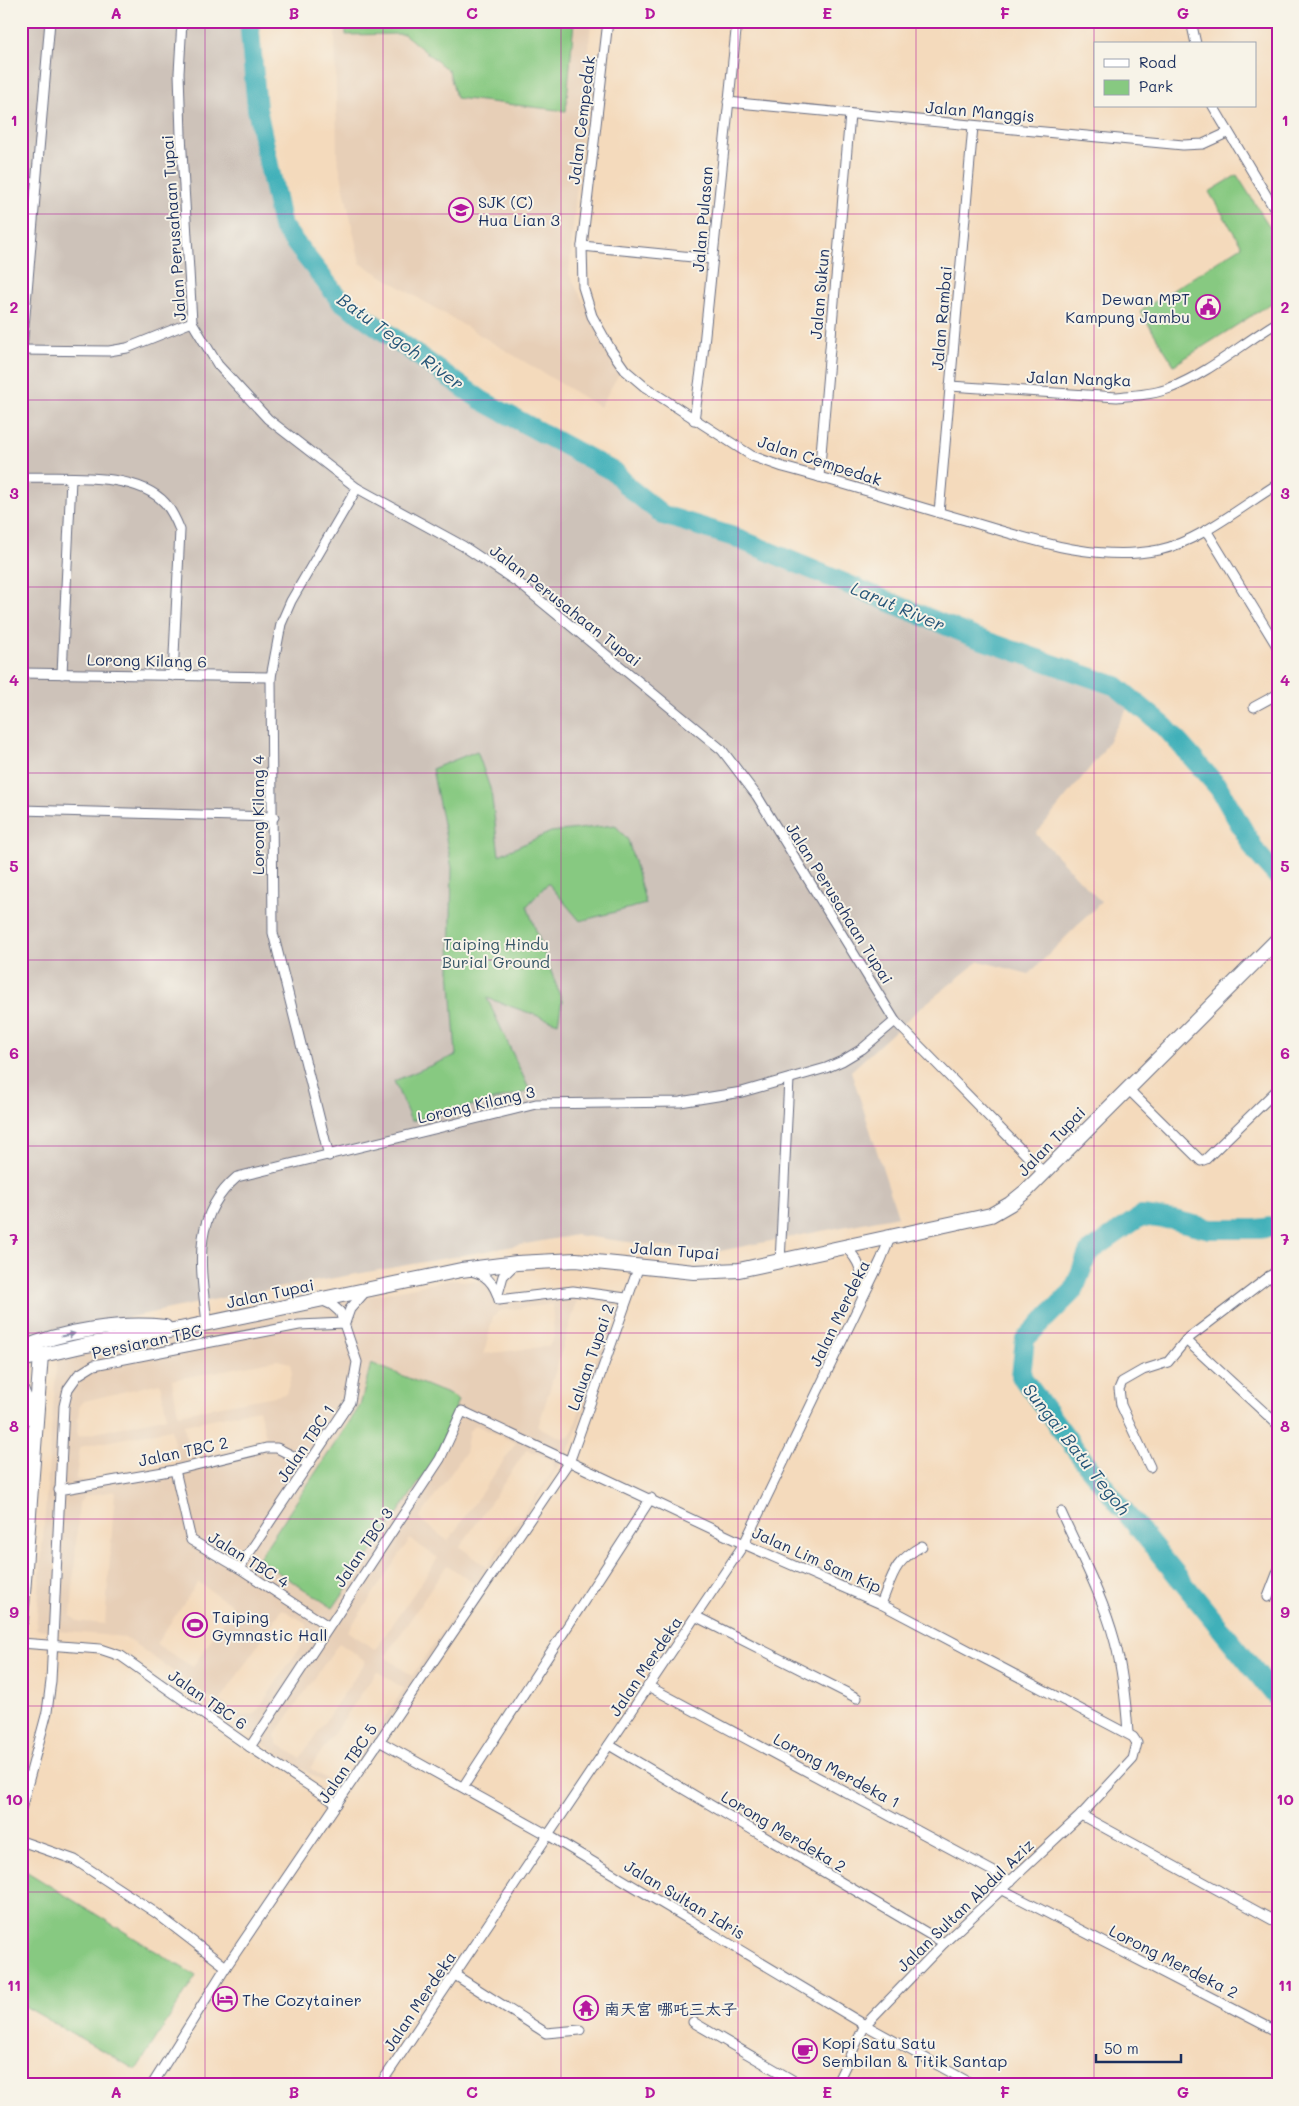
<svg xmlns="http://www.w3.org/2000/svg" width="1299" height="2106" font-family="Mali,'LXGW WenKai TC',sans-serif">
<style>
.built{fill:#e7cfb7;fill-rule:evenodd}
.industrial{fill:#cdc2b9}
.green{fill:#87c981;stroke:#517c70}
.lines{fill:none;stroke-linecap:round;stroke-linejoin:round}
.river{stroke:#40b0b9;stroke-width:20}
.street-casing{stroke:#676b7f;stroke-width:11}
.secondary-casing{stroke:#676b7f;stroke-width:16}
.street{stroke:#fff;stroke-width:9}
.secondary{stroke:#fff;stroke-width:14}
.oneway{fill:#8d97ae}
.grid{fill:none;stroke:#b5179e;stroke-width:1;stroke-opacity:0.55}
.labels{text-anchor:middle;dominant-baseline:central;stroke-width:4;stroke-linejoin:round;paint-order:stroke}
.street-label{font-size:16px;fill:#1b2f5e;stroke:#f7f3e8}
.poi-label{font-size:16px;fill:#1b2f5e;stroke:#f7f3e8;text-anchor:start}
.park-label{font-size:16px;fill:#365667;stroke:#f7f3e8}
.water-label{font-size:18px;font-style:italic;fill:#265679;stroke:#f7f3e8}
.neatline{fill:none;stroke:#b5179e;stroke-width:2}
.grid-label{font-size:16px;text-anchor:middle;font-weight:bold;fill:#b5179e}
</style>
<rect width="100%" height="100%" fill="#f7f3e8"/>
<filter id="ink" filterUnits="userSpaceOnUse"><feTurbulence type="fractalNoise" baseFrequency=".02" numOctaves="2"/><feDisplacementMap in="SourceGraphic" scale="10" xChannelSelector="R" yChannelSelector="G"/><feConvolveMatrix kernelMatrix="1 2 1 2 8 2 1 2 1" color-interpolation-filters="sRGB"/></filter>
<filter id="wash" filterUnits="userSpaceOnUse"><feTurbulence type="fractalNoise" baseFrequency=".0096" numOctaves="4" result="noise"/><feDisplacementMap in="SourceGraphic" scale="20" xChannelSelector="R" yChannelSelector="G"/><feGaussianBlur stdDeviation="1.12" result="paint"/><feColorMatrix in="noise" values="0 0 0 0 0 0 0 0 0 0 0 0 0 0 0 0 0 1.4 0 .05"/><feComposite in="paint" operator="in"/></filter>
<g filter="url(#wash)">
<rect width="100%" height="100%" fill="#f4dabc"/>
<!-- built -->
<g class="built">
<polygon points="335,21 591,21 569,274 620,372 600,407 360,263 337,156"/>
<path d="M 450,1280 L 485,1282 L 495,1290 L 496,1304 L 566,1293 L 620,1300 L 573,1441 L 565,1456 L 340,1793 L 266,1746 L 216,1702 L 125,1637 L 36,1629 L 57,1358 ZM 578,1298 L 605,1302 L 611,1310 L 572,1435 L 562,1438 L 538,1427 ZM 552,1304 L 554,1337 L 549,1346 L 484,1354 L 493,1317 L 499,1311 ZM 277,1360 L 290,1363 L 292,1374 L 286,1394 L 178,1414 L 172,1380 ZM 160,1383 L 167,1417 L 77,1437 L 79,1407 L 84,1401 ZM 259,1409 L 266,1437 L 263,1444 L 190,1459 L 184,1425 ZM 476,1425 L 516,1443 L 448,1541 L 419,1519 L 465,1453 L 469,1431 ZM 171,1429 L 178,1465 L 87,1482 L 76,1478 L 80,1447 ZM 527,1449 L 552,1460 L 554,1470 L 487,1567 L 460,1547 ZM 115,1491 L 105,1624 L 77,1621 L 71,1616 L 79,1503 L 85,1496 ZM 410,1539 L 438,1558 L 375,1650 L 348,1631 ZM 447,1565 L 475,1584 L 412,1676 L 385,1657 ZM 198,1582 L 233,1606 L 193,1667 L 156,1644 ZM 282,1609 L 306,1623 L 309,1634 L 255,1714 L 243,1716 L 220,1701 ZM 339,1643 L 366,1661 L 300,1758 L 278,1744 L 275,1735 ZM 377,1671 L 404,1689 L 342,1781 L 332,1783 L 310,1768 Z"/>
</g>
<!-- industrial -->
<polygon class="industrial" points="21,21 257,21 279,231 334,300 481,400 628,487 663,515 1133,698 1101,754 1036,834 1101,902 1029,974 979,961 919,1009 851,1071 898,1216 710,1253 576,1235 227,1297 21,1340"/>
<!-- green -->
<g class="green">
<polygon points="346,21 574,21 566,111 456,98 449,71 404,34 346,35"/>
<polygon points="1237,175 1271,229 1276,226 1278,228 1278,299 1174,365 1140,311 1242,246 1209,192"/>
<polygon points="477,751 491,791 499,855 551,832 615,825 628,840 646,904 580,921 548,883 527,906 562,1001 558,1023 487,998 530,1091 411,1121 394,1081 456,1055 450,970 452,868 432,769"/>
<polygon points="371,1363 455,1397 458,1400 437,1456 333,1608 258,1559 360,1406"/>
<polygon points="21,1868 196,1976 136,2070 21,2004"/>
</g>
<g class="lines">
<!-- river -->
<g class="river">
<polyline points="249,21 257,109 282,226 340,300 481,400 616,473 628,487 663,515 734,537 974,637 1116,686 1165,727 1219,788 1256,852 1278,877"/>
<polyline points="1278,1226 1258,1229 1210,1229 1174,1220 1141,1216 1088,1253 1074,1290 1025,1339 1021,1376 1087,1465 1278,1699"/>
</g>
</g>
</g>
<g filter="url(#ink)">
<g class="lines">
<defs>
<g id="street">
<polyline points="182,21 179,73 181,135 192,322 218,365 268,419 357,488 463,546 520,584 722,750 757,796 895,1021 1043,1172"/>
<path d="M 608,21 L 582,246 L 583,287 L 592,316 L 611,350 L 625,370 L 645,387 L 752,456 L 783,467 C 844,483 904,503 965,520 C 1026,538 1094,563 1159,550 C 1200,541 1242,506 1278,484"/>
<polyline points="1191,21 1196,44"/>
<polyline points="728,102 1183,145 1203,144 1227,133"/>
<polyline points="1213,106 1278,215"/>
<polyline points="582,246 713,259"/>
<polyline points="21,350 109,351 127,348 192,322"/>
<polyline points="22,350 50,21"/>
<path d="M 950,386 L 1117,397 C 1134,395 1153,395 1170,388 C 1207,374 1243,343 1278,322"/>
<polyline points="694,420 702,364 737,21"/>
<path d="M 21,477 C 62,479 135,470 165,503 C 172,511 176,520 180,530 L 173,676"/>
<polyline points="819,477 850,114"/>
<polyline points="939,513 973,126"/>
<polyline points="1206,530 1278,648"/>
<polyline points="21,673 271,677"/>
<polyline points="62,674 71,479"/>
<polyline points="1254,707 1278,694"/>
<polyline points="21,810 274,817"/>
<polyline points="1127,1088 1201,1161 1206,1159 1278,1089"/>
<polyline points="329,1156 273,933 271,677 281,624 291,601 357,488"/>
<path d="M 845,1247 C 860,1260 864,1275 862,1295"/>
<polyline points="780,1262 789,1079"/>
<path d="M 470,1271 C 486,1273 495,1285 499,1300 L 573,1291 L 626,1298"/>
<polyline points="1269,1276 1278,1284"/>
<polyline points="498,1294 503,1276 514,1265"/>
<path d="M 207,1323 C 201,1269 190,1217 237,1177 L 536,1104 L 680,1102 L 742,1092 L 826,1068 L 842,1061 L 862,1049 L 895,1021"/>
<polyline points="345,1323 350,1309 365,1292"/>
<polyline points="1186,1340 1278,1425"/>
<polyline points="21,1432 35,1432"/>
<polyline points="1150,1467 1121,1405 1119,1389 1122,1382 1143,1370 1168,1362 1186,1340 1278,1270"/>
<polyline points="175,1470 191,1540 239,1568 328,1626"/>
<polyline points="59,1490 175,1470 266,1448 277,1448 309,1464"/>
<path d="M 1061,1512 C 1080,1554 1103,1597 1115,1642 C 1123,1672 1126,1702 1128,1733"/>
<polyline points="239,1568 350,1402 357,1362 340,1312 332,1305 321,1300"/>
<polyline points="1268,1597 1278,1571"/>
<path d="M 881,1604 C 893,1575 893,1562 922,1546"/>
<polyline points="697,1617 857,1698"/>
<polyline points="21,1643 100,1649 121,1656 250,1747 337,1804"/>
<polyline points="648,1686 1011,1881"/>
<polyline points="379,1741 548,1835 865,2025 974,2085"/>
<polyline points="609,1745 944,1943"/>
<polyline points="250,1747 440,1459 462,1411 744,1544 881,1604 1133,1737 1137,1743 1133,1759 1081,1815 944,1943 865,2025 836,2085"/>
<polyline points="463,1787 651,1498"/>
<polyline points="21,1809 47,1712 51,1681 64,1406 68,1389 78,1375 94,1365 299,1325 345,1323"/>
<polyline points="1081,1815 1278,1923"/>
<polyline points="21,1841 75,1860 156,1913 226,1967"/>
<polyline points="1003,1890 1278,2032"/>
<polyline points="455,1975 546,2033 580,2030"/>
<polyline points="693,2022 801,2085"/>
<polyline points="152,2085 226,1967 570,1460 639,1266"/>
<polyline points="380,2085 744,1544 881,1260 890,1238"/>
</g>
<g id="secondary">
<path d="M 21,1349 C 62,1331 120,1322 165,1327"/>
<polyline points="21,1360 86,1345 180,1329 461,1270 517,1263 576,1260 694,1272 739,1270 991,1215 1010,1204 1026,1191 1278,939"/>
<polyline points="21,1389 34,1420"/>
<polyline points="21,1620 41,1355"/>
</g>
</defs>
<!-- street casing -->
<use href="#street" class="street-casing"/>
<!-- secondary casing -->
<use href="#secondary" class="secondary-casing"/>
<!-- street -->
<use href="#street" class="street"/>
<!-- secondary -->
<use href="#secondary" class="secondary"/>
</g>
<!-- one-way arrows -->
<defs><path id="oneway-solid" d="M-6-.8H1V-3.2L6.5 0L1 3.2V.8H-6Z" transform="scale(1.25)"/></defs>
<use class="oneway" href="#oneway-solid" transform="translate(68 1335) rotate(-12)"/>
</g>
<!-- grid -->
<path class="grid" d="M 205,21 L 205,2085M 383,21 L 383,2085M 561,21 L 561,2085M 738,21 L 738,2085M 916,21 L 916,2085M 1094,21 L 1094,2085M 21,214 L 1278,214M 21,400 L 1278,400M 21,587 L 1278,587M 21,773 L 1278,773M 21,960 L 1278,960M 21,1146 L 1278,1146M 21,1333 L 1278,1333M 21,1519 L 1278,1519M 21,1706 L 1278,1706M 21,1892 L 1278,1892"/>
<!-- icons -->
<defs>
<symbol id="school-ring" viewBox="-11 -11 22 22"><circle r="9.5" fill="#f7f3e8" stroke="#b5179e" stroke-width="1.5"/><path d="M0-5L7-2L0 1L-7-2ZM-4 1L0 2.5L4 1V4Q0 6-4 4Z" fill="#b5179e"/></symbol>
<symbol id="civic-ring" viewBox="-11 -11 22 22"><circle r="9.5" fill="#f7f3e8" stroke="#b5179e" stroke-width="1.5"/><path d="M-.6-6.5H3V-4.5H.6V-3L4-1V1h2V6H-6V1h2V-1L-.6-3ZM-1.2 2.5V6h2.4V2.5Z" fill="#b5179e"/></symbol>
<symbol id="stadium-ring" viewBox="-11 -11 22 22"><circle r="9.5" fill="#f7f3e8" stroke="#b5179e" stroke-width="1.5"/><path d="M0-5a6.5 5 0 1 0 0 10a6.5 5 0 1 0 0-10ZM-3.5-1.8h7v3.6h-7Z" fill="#b5179e"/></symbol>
<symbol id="hotel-ring" viewBox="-11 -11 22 22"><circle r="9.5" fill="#f7f3e8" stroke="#b5179e" stroke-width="1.5"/><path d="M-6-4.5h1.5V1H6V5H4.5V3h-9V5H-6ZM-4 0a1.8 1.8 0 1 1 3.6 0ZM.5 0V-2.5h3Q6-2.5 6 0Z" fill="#b5179e"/></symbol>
<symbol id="temple-ring" viewBox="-11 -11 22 22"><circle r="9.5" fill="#f7f3e8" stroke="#b5179e" stroke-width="1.5"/><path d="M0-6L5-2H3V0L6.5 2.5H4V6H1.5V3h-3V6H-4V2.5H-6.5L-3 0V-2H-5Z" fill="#b5179e"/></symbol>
<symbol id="cafe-ring" viewBox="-11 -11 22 22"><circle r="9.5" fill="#f7f3e8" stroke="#b5179e" stroke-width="1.5"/><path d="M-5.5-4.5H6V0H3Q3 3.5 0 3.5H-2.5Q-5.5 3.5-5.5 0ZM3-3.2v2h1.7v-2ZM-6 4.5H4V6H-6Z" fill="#b5179e"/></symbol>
</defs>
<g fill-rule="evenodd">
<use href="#school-ring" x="447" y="196" width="28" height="28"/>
<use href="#civic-ring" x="1194" y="293" width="28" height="28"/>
<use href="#stadium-ring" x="181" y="1611" width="28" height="28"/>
<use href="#hotel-ring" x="211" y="1985" width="28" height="28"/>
<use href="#temple-ring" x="572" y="1994" width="28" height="28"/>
<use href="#cafe-ring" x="791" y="2037" width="28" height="28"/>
</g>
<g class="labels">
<!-- street labels -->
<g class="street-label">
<text transform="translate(980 111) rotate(5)">Jalan Manggis</text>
<text transform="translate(581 120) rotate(-83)">Jalan Cempedak</text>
<text transform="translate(702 219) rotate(-85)">Jalan Pulasan</text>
<text transform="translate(173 228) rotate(-94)">Jalan Perusahaan Tupai</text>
<text transform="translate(819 294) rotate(-85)">Jalan Sukun</text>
<text transform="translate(941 318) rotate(-85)">Jalan Rambai</text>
<text transform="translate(1079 378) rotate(2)">Jalan Nangka</text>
<text transform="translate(820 460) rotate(18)">Jalan Cempedak</text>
<text transform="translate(566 605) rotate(38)">Jalan Perusahaan Tupai</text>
<text transform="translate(147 660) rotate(1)">Lorong Kilang 6</text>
<text transform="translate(257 815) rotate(-90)">Lorong Kilang 4</text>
<text transform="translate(840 903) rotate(58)">Jalan Perusahaan Tupai</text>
<text transform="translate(476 1104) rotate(-13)">Lorong Kilang 3</text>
<text transform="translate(1051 1141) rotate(-46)">Jalan Tupai</text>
<text transform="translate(675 1250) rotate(4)">Jalan Tupai</text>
<text transform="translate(270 1293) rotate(-12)">Jalan Tupai</text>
<text transform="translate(839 1313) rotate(-64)">Jalan Merdeka</text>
<text transform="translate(147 1341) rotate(-12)">Persiaran TBC</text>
<text transform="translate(590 1357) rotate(-71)">Laluan Tupai 2</text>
<text transform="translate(305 1443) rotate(-56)">Jalan TBC 1</text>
<text transform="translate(183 1451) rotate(-12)">Jalan TBC 2</text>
<text transform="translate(363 1547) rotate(-56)">Jalan TBC 3</text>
<text transform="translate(249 1559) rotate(32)">Jalan TBC 4</text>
<text transform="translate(817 1559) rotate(24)">Jalan Lim Sam Kip</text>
<text transform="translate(645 1666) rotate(-56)">Jalan Merdeka</text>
<text transform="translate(208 1699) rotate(35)">Jalan TBC 6</text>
<text transform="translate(347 1763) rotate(-56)">Jalan TBC 5</text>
<text transform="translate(837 1770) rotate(28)">Lorong Merdeka 1</text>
<text transform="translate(784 1831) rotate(31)">Lorong Merdeka 2</text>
<text transform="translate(685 1899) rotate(31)">Jalan Sultan Idris</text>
<text transform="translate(965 1905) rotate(-44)">Jalan Sultan Abdul Aziz</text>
<text transform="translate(1174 1961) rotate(27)">Lorong Merdeka 2</text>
<text transform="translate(419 2001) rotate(-56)">Jalan Merdeka</text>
</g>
<!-- poi labels -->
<g class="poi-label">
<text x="478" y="201">SJK (C)<tspan x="478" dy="18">Hua Lian 3</tspan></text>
<text x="1190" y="298" text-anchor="end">Dewan MPT<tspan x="1190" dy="18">Kampung Jambu</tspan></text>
<text x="212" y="1616">Taiping<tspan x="212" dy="18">Gymnastic Hall</tspan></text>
<text x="242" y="1999">The Cozytainer</text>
<text x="604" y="2008">南天宫 哪吒三太子</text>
<text x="822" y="2042">Kopi Satu Satu<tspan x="822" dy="18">Sembilan &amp; Titik Santap</tspan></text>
</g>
<!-- park labels -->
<g class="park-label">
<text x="496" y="943">Taiping Hindu<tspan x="496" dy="18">Burial Ground</tspan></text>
</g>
<!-- water labels -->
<g class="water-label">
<text transform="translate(401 341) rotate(36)">Batu Tegoh River</text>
<text transform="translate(898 606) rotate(23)">Larut River</text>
<text transform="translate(1077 1449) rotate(52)">Sungai Batu Tegoh</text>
</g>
</g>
<!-- margin -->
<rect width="1299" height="2106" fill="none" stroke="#f7f3e8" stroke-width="55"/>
<!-- legend -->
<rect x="1094" y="42" width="162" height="65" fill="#f7f3e8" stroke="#9fa5b1"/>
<rect x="1104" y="59" width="25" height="8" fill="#ffffff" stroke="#9fa5b1"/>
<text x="1139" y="68" font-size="15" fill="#1b2f5e">Road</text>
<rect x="1104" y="80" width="25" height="15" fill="#87c981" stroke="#9fa5b1"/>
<text x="1139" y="92" font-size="15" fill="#1b2f5e">Park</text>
<!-- scale -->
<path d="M1096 2054v8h85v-8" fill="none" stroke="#1b2f5e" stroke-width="2.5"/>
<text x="1104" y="2054" font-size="15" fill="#1b2f5e" stroke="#f7f3e8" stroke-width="4" paint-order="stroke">50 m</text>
<rect x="28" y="28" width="1244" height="2050" class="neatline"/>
<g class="grid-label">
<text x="116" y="19">A</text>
<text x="294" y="19">B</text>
<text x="472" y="19">C</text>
<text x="650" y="19">D</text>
<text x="827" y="19">E</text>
<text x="1005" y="19">F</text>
<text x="1183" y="19">G</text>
<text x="14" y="126">1</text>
<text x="1285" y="126">1</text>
<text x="14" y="313">2</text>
<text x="1285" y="313">2</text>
<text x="14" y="499">3</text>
<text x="1285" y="499">3</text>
<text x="14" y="686">4</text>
<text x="1285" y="686">4</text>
<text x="14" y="872">5</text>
<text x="1285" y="872">5</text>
<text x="14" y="1059">6</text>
<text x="1285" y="1059">6</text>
<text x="14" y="1245">7</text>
<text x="1285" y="1245">7</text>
<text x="14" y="1432">8</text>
<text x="1285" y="1432">8</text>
<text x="14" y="1618">9</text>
<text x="1285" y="1618">9</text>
<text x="14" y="1805">10</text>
<text x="1285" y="1805">10</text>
<text x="14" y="1991">11</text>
<text x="1285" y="1991">11</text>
<text x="116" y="2098">A</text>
<text x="294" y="2098">B</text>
<text x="472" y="2098">C</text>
<text x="650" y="2098">D</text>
<text x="827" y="2098">E</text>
<text x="1005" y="2098">F</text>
<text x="1183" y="2098">G</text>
</g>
</svg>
